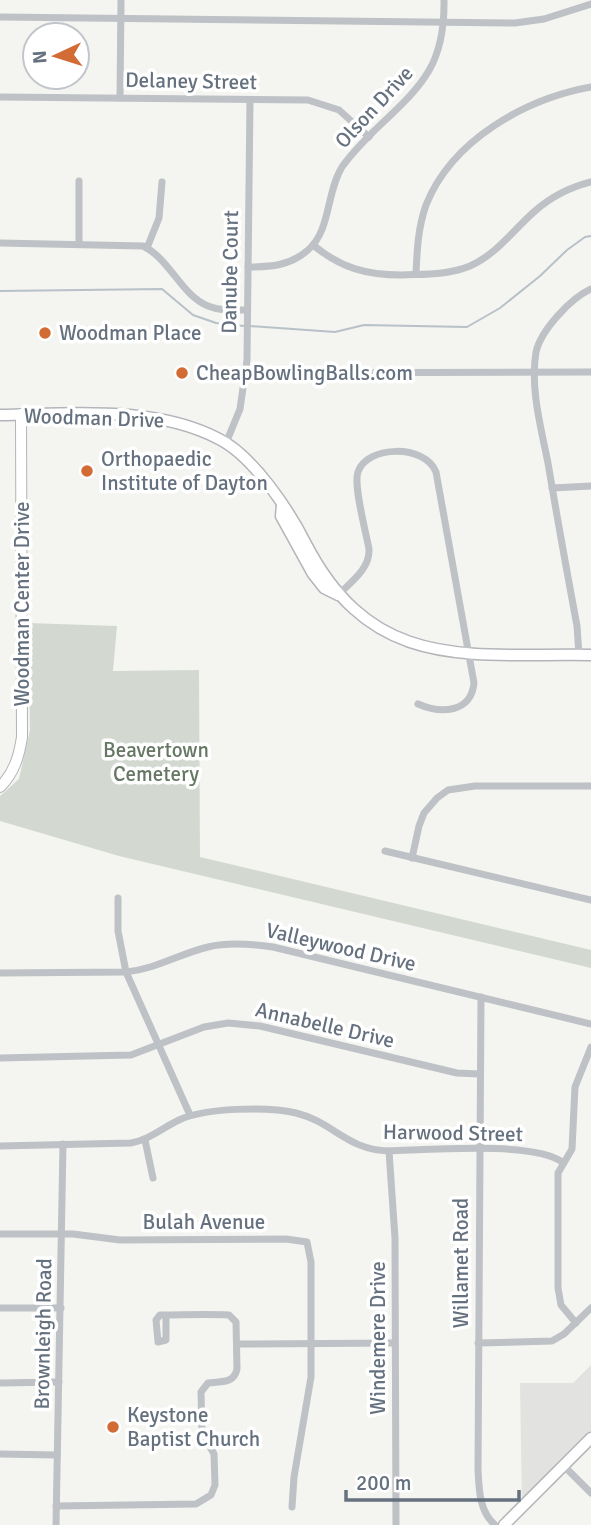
<svg xmlns="http://www.w3.org/2000/svg" width="591" height="1525" font-family="Signika,sans-serif">
<style>
.built{fill:#e2e3e1}
.green{fill:#d3d9d1}
.lines{fill:none;stroke-linecap:round;stroke-linejoin:round}
.stream{stroke:#b8c1c7;stroke-width:2}
.secondary-casing{stroke:#b1b4b9;stroke-width:12}
.primary-casing{stroke:#b2b5b9;stroke-width:13}
.street{stroke:#bec1c5;stroke-width:7}
.secondary{stroke:#fff;stroke-width:10}
.primary{stroke:#fff;stroke-width:10}
.poi-dot{fill:#d26b34;stroke:#fff;stroke-width:2.5}
.labels{text-anchor:middle;dominant-baseline:central;stroke-width:7;stroke-linejoin:round;paint-order:stroke}
.street-label{font-size:21px;fill:#66717f;stroke:#fff}
.poi-label{font-size:21px;fill:#66717f;stroke:#fff;text-anchor:start}
.park-label{font-size:21px;fill:#667764;stroke:#fff}
</style>
<rect width="100%" height="100%" fill="#f4f4f1"/>
<!-- built -->
<polygon class="built" points="591,1365 591,1439 522,1508 520,1383 573,1383"/>
<!-- green -->
<polygon class="green" points="28,623 117,626 113,671 199,670 200,857 591,950 591,968 119,856 0,821 0,796 19,779 30,730"/>
<g class="lines">
<!-- stream -->
<g class="stream">
<polyline points="0,291 162,289 193,315 216,323 244,326"/>
<polyline points="249,326 335,332 364,325 467,327 500,308 540,276 567,250 585,237 591,236"/>
</g>
<defs>
<path id="secondary" d="M 0,787 C 14,773 19,757 22,737 L 21,414"/>
<g id="primary">
<path d="M 0,415 C 72,414 154,405 219,439 C 253,456 289,510 306,544 C 373,673 468,653 591,655"/>
<polyline points="282,505 281,516 313,574 324,588 338,595"/>
<polyline points="504,1525 591,1438"/>
</g>
</defs>
<!-- secondary casing -->
<use href="#secondary" class="secondary-casing"/>
<!-- primary casing -->
<use href="#primary" class="primary-casing"/>
<!-- street -->
<g class="street">
<polyline points="0,17 515,23 544,19 591,4"/>
<polyline points="0,97 308,100 339,110 369,137"/>
<polyline points="120,98 121,0"/>
<path d="M 0,243 L 143,246 C 170,259 181,295 208,306 C 220,311 233,310 246,310"/>
<polyline points="79,244 79,181"/>
<path d="M 313,245 C 341,268 366,275 402,275 C 425,274 448,275 470,266 C 497,254 513,230 535,211 C 551,197 571,187 591,182"/>
<polyline points="147,248 159,218 162,182"/>
<path d="M 248,267 C 270,267 290,266 308,250 C 331,230 326,193 342,167 C 351,154 363,142 374,131 C 420,87 445,68 444,0"/>
<path d="M 416,274 C 417,250 418,228 426,205 C 452,140 525,99 591,87"/>
<polyline points="246,373 591,372"/>
<polyline points="226,443 240,409 247,360 250,100"/>
<polyline points="552,488 591,486"/>
<path d="M 338,595 C 351,582 370,569 369,549 C 366,532 353,485 358,472 C 367,445 425,444 436,472 L 474,683 C 471,713 441,714 418,704"/>
<path d="M 579,655 L 577,626 C 567,572 557,517 548,463 C 541,428 530,388 536,352 C 541,330 571,298 591,289"/>
<polyline points="385,851 591,900"/>
<polyline points="412,858 419,826 424,813 437,798 448,790 475,786 591,786"/>
<polyline points="118,898 118,931 126,972 190,1115"/>
<path d="M 0,973 L 126,972 C 156,969 179,954 208,947 C 229,942 252,944 273,947 L 591,1024"/>
<path d="M 481,997 L 478,1469 C 479,1489 479,1511 495,1525"/>
<polyline points="0,1058 131,1055 204,1027 228,1023 260,1026 457,1073 479,1074"/>
<polyline points="145,1140 153,1178"/>
<path d="M 0,1146 L 131,1143 C 149,1140 162,1128 179,1120 C 204,1108 268,1106 296,1113 C 333,1122 347,1150 389,1151 C 427,1150 534,1141 562,1162"/>
<polyline points="389,1151 395,1238 396,1525"/>
<polyline points="0,1234 73,1234 120,1240 286,1239 307,1242 311,1262 311,1377 294,1477 292,1507"/>
<polyline points="0,1308 61,1308"/>
<polyline points="576,1323 561,1305 558,1288 558,1173 572,1149 575,1087 591,1047"/>
<polyline points="478,1343 552,1341 564,1334 591,1308"/>
<polyline points="237,1344 395,1343"/>
<polyline points="0,1383 59,1382"/>
<polyline points="0,1454 57,1455"/>
<polyline points="564,1466 591,1493"/>
<path d="M 56,1506 L 196,1504 L 211,1495 L 215,1485 L 214,1454 L 202,1432 L 201,1392 L 208,1383 C 221,1381 234,1384 237,1369 L 236,1322 L 229,1315 C 206,1314 183,1315 160,1315 L 156,1320 L 158,1342 L 166,1340 L 166,1315"/>
<polyline points="56,1525 63,1144"/>
</g>
<!-- secondary -->
<use href="#secondary" class="secondary"/>
<!-- primary -->
<use href="#primary" class="primary"/>
</g>
<!-- markers -->
<g class="poi-dot">
<circle cx="45" cy="333" r="7"/>
<circle cx="182" cy="373" r="7"/>
<circle cx="87" cy="471" r="7"/>
<circle cx="113" cy="1427" r="7"/>
</g>
<g class="labels">
<!-- street labels -->
<g class="street-label">
<text transform="translate(191 81) rotate(1)">Delaney Street</text>
<text transform="translate(374 107) rotate(-47)">Olson Drive</text>
<text transform="translate(230 272) rotate(-89)">Danube Court</text>
<text transform="translate(94 418) rotate(2)">Woodman Drive</text>
<text transform="translate(22 604) rotate(-90)">Woodman Center Drive</text>
<text transform="translate(341 947) rotate(13)">Valleywood Drive</text>
<text transform="translate(325 1025) rotate(13)">Annabelle Drive</text>
<text transform="translate(453 1133) rotate(1)">Harwood Street</text>
<text x="204" y="1222">Bulah Avenue</text>
<text transform="translate(461 1263) rotate(-90)">Willamet Road</text>
<text transform="translate(43 1334) rotate(-89)">Brownleigh Road</text>
<text transform="translate(378 1338) rotate(-90)">Windemere Drive</text>
</g>
<!-- poi labels -->
<g class="poi-label">
<text x="59" y="333">Woodman Place</text>
<text x="196" y="373">CheapBowlingBalls.com</text>
<text x="101" y="459">Orthopaedic<tspan x="101" dy="24">Institute of Dayton</tspan></text>
<text x="127" y="1415">Keystone<tspan x="127" dy="24">Baptist Church</tspan></text>
</g>
<!-- park labels -->
<g class="park-label">
<text x="156" y="750">Beavertown<tspan x="156" dy="24">Cemetery</tspan></text>
</g>
</g>
<!-- north arrow -->
<g transform="translate(56 56) rotate(266)"><circle r="33" fill="#ffffff" stroke="#c2c6cc" stroke-width="2"/>
<path d="M0-5L12 26L0 18L-12 26Z" fill="#d26b34"/>
<text y="-10" font-size="19" font-weight="bold" text-anchor="middle" fill="#66717f">N</text>
</g>
<!-- scale -->
<path d="M346 1490v10h173v-10" fill="none" stroke="#66717f" stroke-width="3.5"/>
<text x="356" y="1490" font-size="21" fill="#66717f" stroke="#ffffff" stroke-width="5" paint-order="stroke">200 m</text>
</svg>
